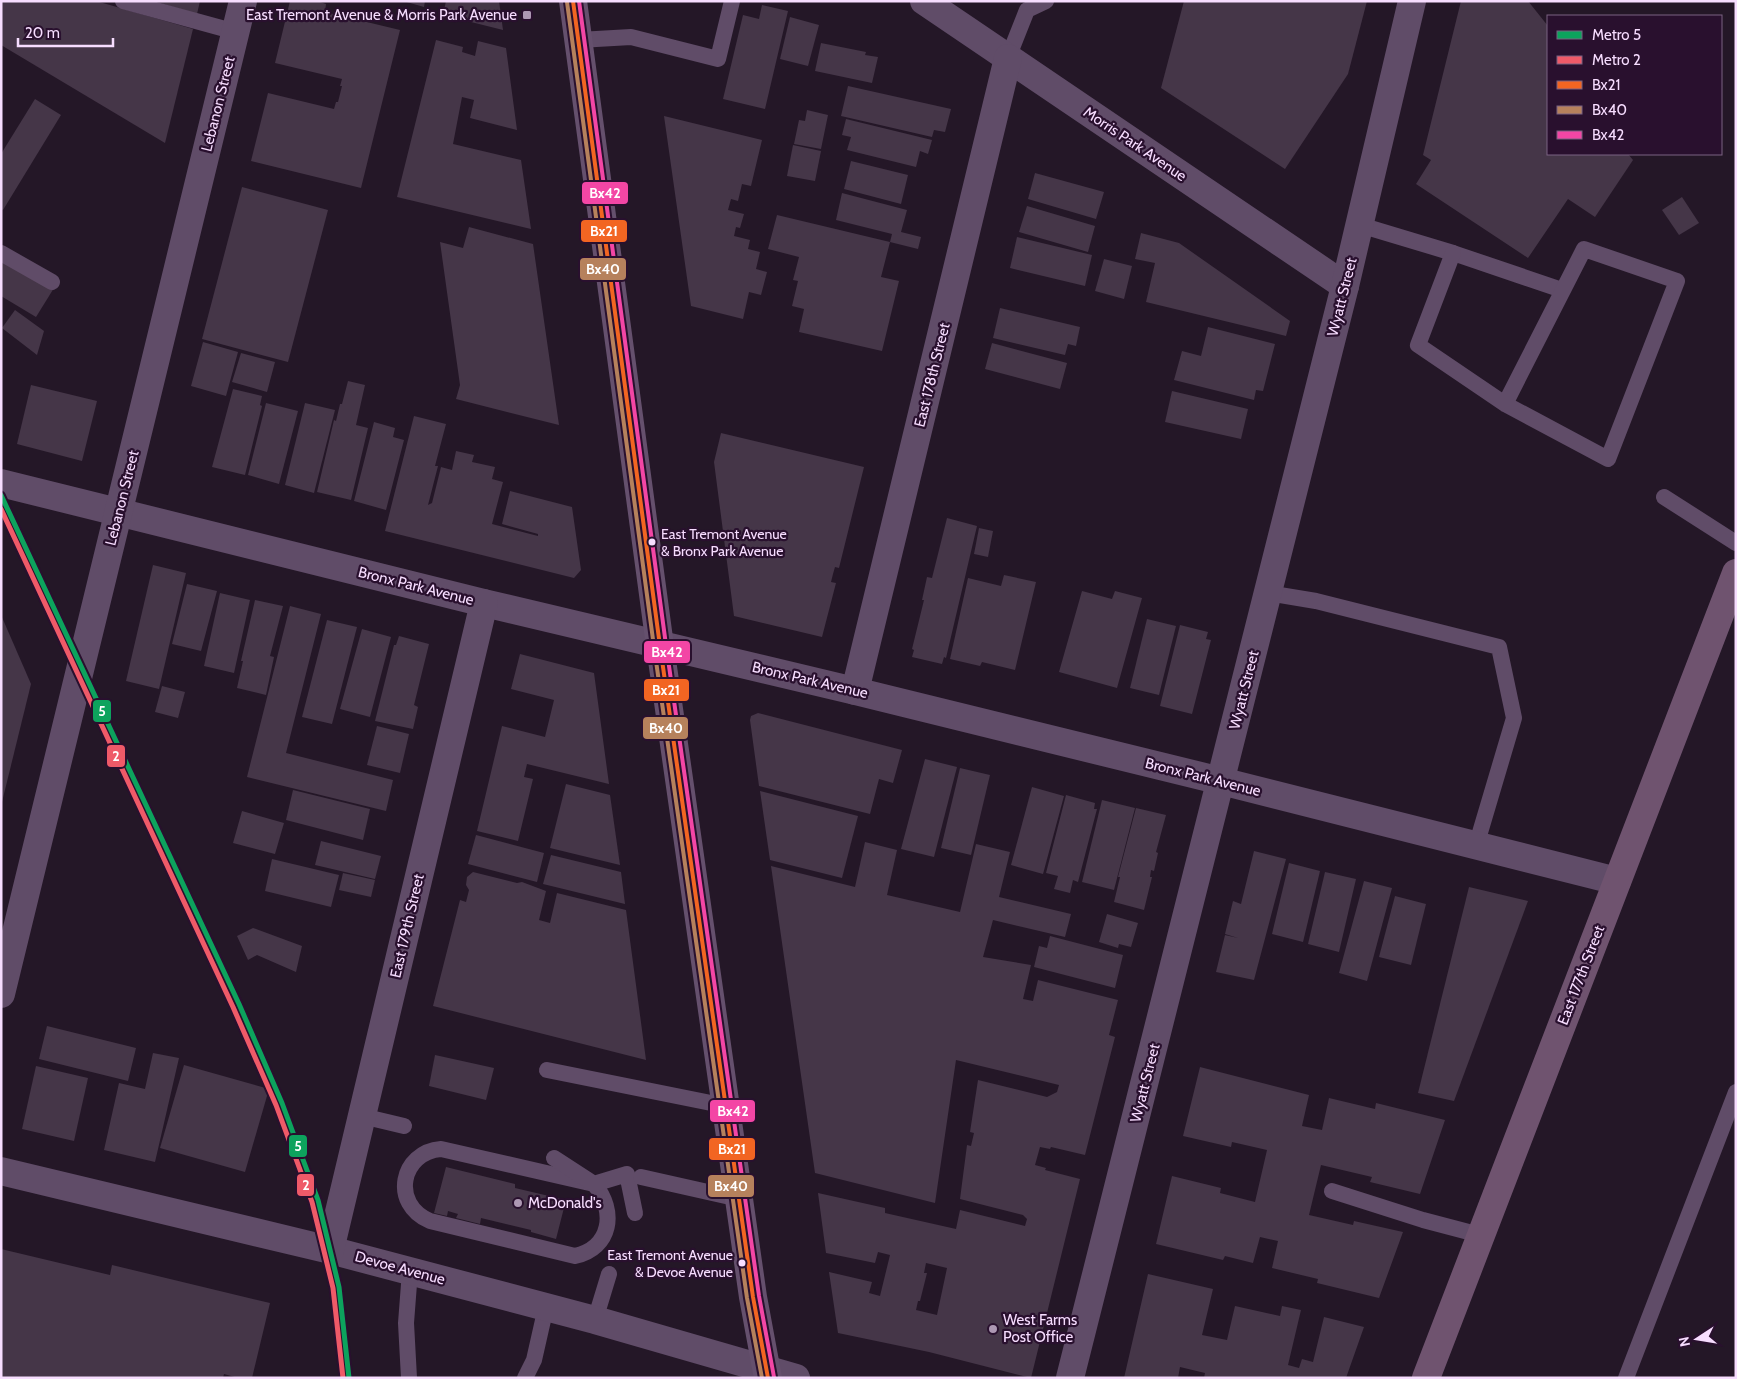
<svg xmlns="http://www.w3.org/2000/svg" width="1737" height="1379" font-family="Cabin,sans-serif">
<style>
.building{fill:#453648;fill-rule:evenodd}
.lines{fill:none;stroke-linecap:round;stroke-linejoin:round}
.lane{stroke:#604c68;stroke-width:16}
.street{stroke:#604c68;stroke-width:28}
.secondary{stroke:#65506d;stroke-width:28}
.primary{stroke:#6f536f;stroke-width:28}
.bus-1-casing{stroke:#29102e;stroke-width:8}
.bus-2-casing{stroke:#29102e;stroke-width:8}
.bus-3-casing{stroke:#29102e;stroke-width:8}
.bus-1{stroke:#f26522;stroke-width:4}
.bus-2{stroke:#b6815c;stroke-width:4}
.bus-3{stroke:#f346a5;stroke-width:4}
.metro-1-casing{stroke:#29102e;stroke-width:9}
.metro-2-casing{stroke:#29102e;stroke-width:9}
.metro-1{stroke:#0da35d;stroke-width:5}
.metro-2{stroke:#ef5a68;stroke-width:5}
.poi-dot{fill:#ad98b3;stroke:#29102e;stroke-width:2}
.bus-dot{fill:#f7ddff;stroke:#29102e;stroke-width:2}
.labels{text-anchor:middle;dominant-baseline:central;stroke-width:4.5;stroke-linejoin:round;paint-order:stroke}
.bus-label{font-size:14px;fill:#f7ddff;stroke:#29102e;text-anchor:start}
.poi-label{font-size:15px;fill:#f7ddff;stroke:#29102e;text-anchor:start}
.street-label{font-size:15px;fill:#f7ddff;stroke:#29102e}
.line-badge{stroke:#29102e;stroke-width:2}
.badge-label{font-size:14px;text-anchor:middle;font-weight:bold;fill:#fff}
</style>
<rect width="100%" height="100%" fill="#241727"/>
<!-- building -->
<g class="building">
<polygon points="1,1 96,1 193,29 165,143 1,45"/>
<polygon points="153,1 200,1 197,14"/>
<polygon points="290,1 317,1 326,4 325,12 400,30 361,188 251,161 268,93 334,109 336,102 338,102 342,86 340,86 342,79 275,63"/>
<polygon points="403,1 425,1 424,7"/>
<polygon points="446,1 499,1 503,30 443,15"/>
<polygon points="1184,1 1367,1 1348,74 1285,169 1161,88"/>
<polygon points="1461,1 1528,1 1548,26 1548,154 1628,154 1633,160 1595,217 1568,199 1528,258 1416,184 1431,160 1423,155"/>
<polygon points="762,5 788,11 765,109 723,99 743,15 759,19"/>
<polygon points="790,17 819,25 808,66 780,59"/>
<polygon points="436,40 463,47 462,52 475,56 478,41 506,48 517,130 470,118 474,100 462,97 453,144 521,160 531,229 397,197"/>
<polygon points="821,43 866,52 865,55 878,57 872,83 815,71"/>
<polygon points="848,86 951,109 945,132 934,130 932,137 841,116"/>
<polygon points="35,99 61,115 3,210 1,209 1,154"/>
<polygon points="807,110 828,115 821,149 794,144 799,120 805,121"/>
<polygon points="664,116 762,140 751,186 742,184 738,201 731,199 728,210 744,214 740,228 736,227 734,236 750,240 748,249 760,252 756,269 767,272 761,295 749,292 743,319 691,306"/>
<polygon points="846,119 932,140 928,154 920,151 916,167 847,150 851,137 842,135"/>
<polygon points="793,145 821,151 815,181 787,176"/>
<polygon points="851,161 908,175 901,204 844,189"/>
<polygon points="1035,173 1104,192 1096,219 1028,199"/>
<polygon points="242,187 328,210 288,362 202,339"/>
<polygon points="842,193 907,210 901,232 921,237 918,249 890,242 892,234 836,220"/>
<polygon points="1682,197 1699,223 1679,235 1662,210"/>
<polygon points="1027,206 1095,226 1088,252 1019,232"/>
<polygon points="777,215 890,242 881,277 899,281 882,351 799,332 804,309 792,306 798,281 793,280 799,257 768,249"/>
<polygon points="469,227 533,244 559,425 456,399 460,385 440,242 463,248"/>
<polygon points="1141,233 1179,243 1290,321 1286,336 1146,302 1155,263 1135,259"/>
<polygon points="1017,237 1092,255 1085,286 1010,268"/>
<polygon points="1,257 54,288 36,317 1,296"/>
<polygon points="1104,259 1132,266 1124,299 1095,291"/>
<polygon points="1000,308 1080,327 1076,346 1068,344 1065,355 993,338"/>
<polygon points="15,310 44,331 37,355 2,328"/>
<polygon points="1208,327 1275,344 1263,391 1256,390 1254,400 1174,380 1182,351 1201,356"/>
<polygon points="203,342 238,352 226,396 191,386"/>
<polygon points="992,343 1067,363 1060,389 985,369"/>
<polygon points="241,353 275,362 267,392 232,382"/>
<polygon points="348,381 365,385 356,425 368,428 351,500 317,492 334,420 336,421 340,404 342,404"/>
<polygon points="31,385 97,401 82,461 17,444"/>
<polygon points="233,389 262,396 260,405 262,406 245,475 212,467"/>
<polygon points="1172,391 1248,409 1241,439 1165,422"/>
<polygon points="266,403 298,411 279,484 248,475"/>
<polygon points="305,403 335,410 314,493 285,485"/>
<polygon points="414,416 446,424 435,466 438,466 428,505 432,503 441,467 452,470 456,451 474,455 472,462 495,467 492,479 503,482 492,524 538,536 538,534 502,524 510,491 572,507 581,570 574,578 385,531"/>
<polygon points="374,422 395,428 393,437 404,440 386,510 354,501"/>
<polygon points="721,433 864,467 839,568 835,567 833,574 831,582 836,583 822,637 734,616 714,462"/>
<polygon points="947,518 977,526 946,658 944,657 942,664 912,657 914,650 912,649 924,600 922,600 927,577 932,578"/>
<polygon points="979,528 993,531 988,557 974,554"/>
<polygon points="153,565 186,573 159,689 126,681"/>
<polygon points="1004,575 1036,582 1015,670 982,662 980,666 950,659 968,578 1001,586"/>
<polygon points="187,584 217,591 201,651 172,644"/>
<polygon points="1082,591 1112,599 1115,591 1142,598 1117,688 1059,672"/>
<polygon points="220,593 250,600 234,673 204,666"/>
<polygon points="255,600 283,606 270,656 274,657 266,695 237,688 243,661 241,661"/>
<polygon points="290,606 321,614 286,753 393,780 386,811 247,777"/>
<polygon points="1,615 31,684 2,802 1,802"/>
<polygon points="1147,619 1176,626 1159,695 1130,688"/>
<polygon points="327,620 357,627 332,724 302,717"/>
<polygon points="1180,625 1208,632 1206,639 1211,640 1192,714 1160,706"/>
<polygon points="362,629 391,637 370,717 340,709"/>
<polygon points="399,636 429,644 414,705 418,707 413,729 375,721 394,645 396,645"/>
<polygon points="520,654 594,673 609,784 527,764 524,777 533,779 518,841 477,831 502,726 545,737 554,700 511,689"/>
<polygon points="162,686 185,692 178,718 155,712"/>
<polygon points="758,713 902,750 893,783 879,779 870,814 759,786 750,720 751,716"/>
<polygon points="377,726 409,734 400,773 367,765"/>
<polygon points="925,759 957,767 934,857 901,849"/>
<polygon points="960,768 990,775 971,855 941,848"/>
<polygon points="566,784 610,795 620,865 550,848"/>
<polygon points="1032,787 1064,796 1043,874 1011,865"/>
<polygon points="293,790 370,809 363,840 286,820"/>
<polygon points="760,791 858,816 842,878 770,860"/>
<polygon points="1066,795 1095,803 1094,809 1097,809 1078,882 1073,880 1070,893 1054,889 1058,876 1046,873"/>
<polygon points="1102,800 1135,808 1114,890 1082,882"/>
<polygon points="1136,808 1166,815 1156,852 1158,853 1154,871 1151,870 1150,877 1152,877 1144,910 1114,902 1120,877 1118,877"/>
<polygon points="242,811 284,823 275,854 233,843"/>
<polygon points="476,835 544,853 537,882 468,864"/>
<polygon points="321,841 381,856 375,879 315,865"/>
<path d="M 865,842 L 897,850 L 887,895 L 960,912 L 976,844 L 1010,852 L 999,897 L 1071,914 L 1065,937 L 993,920 L 983,957 L 1031,965 L 1023,999 L 1033,1001 L 1038,980 L 1118,1000 L 1109,1035 L 1115,1037 L 1085,1155 L 1051,1147 L 1050,1149 L 1040,1147 L 1035,1165 L 1046,1168 L 1045,1170 L 1080,1179 L 1031,1378 L 929,1352 L 838,1333 L 829,1272 L 872,1282 L 869,1293 L 880,1296 L 890,1255 L 878,1252 L 875,1263 L 826,1253 L 818,1193 L 885,1208 L 885,1213 L 956,1229 L 960,1210 L 1025,1226 L 1027,1219 L 1023,1215 L 960,1199 L 967,1145 L 971,1146 L 974,1133 L 970,1132 L 978,1080 L 1047,1097 L 1057,1092 L 1059,1085 L 956,1060 L 935,1203 L 815,1173 L 771,866 L 855,887 ZM 926,1263 L 947,1268 L 937,1315 L 916,1310 L 918,1301 L 920,1301 L 927,1273 L 924,1273 Z"/>
<polygon points="1254,851 1286,859 1254,980 1216,972 1225,935 1238,938 1225,934 1233,901 1241,904"/>
<polygon points="551,855 621,872 625,904 543,884"/>
<polygon points="272,859 339,875 331,907 265,891"/>
<polygon points="1289,863 1320,871 1303,942 1272,934"/>
<polygon points="473,872 517,883 522,882 546,891 539,920 550,923 557,893 626,910 646,1060 433,1006 460,900 466,902 469,890 466,885 467,877"/>
<polygon points="1325,872 1356,879 1339,952 1308,944"/>
<polygon points="343,873 375,880 371,897 339,890"/>
<polygon points="1364,881 1392,888 1367,981 1339,973"/>
<polygon points="1469,887 1528,901 1454,1101 1418,1093"/>
<polygon points="1395,896 1426,904 1411,965 1379,957"/>
<polygon points="1107,914 1138,923 1131,947 1119,944 1118,948 1099,942"/>
<polygon points="253,928 302,946 296,972 257,955 248,960 237,936"/>
<polygon points="1050,936 1123,955 1115,988 1034,967 1039,946 1047,948"/>
<polygon points="47,1026 136,1048 128,1081 39,1059"/>
<polygon points="153,1053 179,1058 155,1162 104,1150 119,1083 145,1089"/>
<polygon points="435,1055 494,1068 486,1100 429,1086"/>
<polygon points="184,1065 269,1089 245,1172 160,1148"/>
<polygon points="36,1066 88,1078 74,1141 22,1129"/>
<polygon points="1200,1067 1309,1095 1302,1126 1322,1130 1329,1098 1375,1109 1376,1103 1445,1120 1420,1194 1370,1182 1372,1177 1321,1165 1309,1215 1353,1225 1354,1221 1403,1232 1379,1298 1317,1283 1318,1279 1272,1268 1278,1241 1260,1237 1253,1263 1225,1256 1223,1260 1156,1244 1172,1176 1221,1188 1220,1193 1255,1202 1267,1150 1232,1142 1231,1147 1183,1136"/>
<polygon points="446,1167 515,1184 515,1188 566,1200 556,1239 531,1232 531,1230 481,1218 480,1224 456,1218 458,1214 448,1211 447,1216 434,1213"/>
<polygon points="1,1249 110,1275 112,1265 270,1303 252,1378 238,1378 224,1374 223,1378 1,1378"/>
<polygon points="1148,1274 1213,1289 1202,1335 1227,1340 1235,1306 1280,1316 1282,1306 1301,1310 1288,1365 1299,1368 1302,1359 1313,1362 1324,1317 1364,1327 1346,1378 1204,1378 1205,1373 1180,1367 1178,1378 1124,1378"/>
</g>
<g class="lines">
<!-- lane -->
<g class="lane">
<polyline points="123,1 236,32"/>
<polyline points="579,40 631,37 718,59 732,1"/>
<polyline points="1008,58 1027,10 1046,1"/>
<polyline points="1360,225 1453,253 1562,290"/>
<polyline points="1,253 52,282"/>
<polyline points="1453,253 1418,345 1505,404 1608,459 1677,281 1584,249 1505,404"/>
<polyline points="1664,497 1736,543"/>
<polyline points="1268,593 1316,601 1499,647 1514,718 1476,846"/>
<polyline points="547,1070 726,1106"/>
<polyline points="362,1116 404,1126"/>
<path d="M 441,1149 L 594,1184 C 617,1211 611,1248 575,1256 L 430,1221 C 390,1204 401,1152 441,1149 Z"/>
<polyline points="554,1158 594,1184 627,1174 635,1213"/>
<polyline points="641,1177 739,1199"/>
<polyline points="1332,1191 1423,1220 1480,1235"/>
<polyline points="595,1320 609,1274"/>
<polyline points="409,1378 406,1323 410,1271"/>
<polyline points="525,1378 534,1360 546,1307"/>
<polyline points="1626,1378 1736,1092"/>
</g>
<!-- street -->
<g class="street">
<polyline points="924,1 1345,286"/>
<polyline points="1,483 484,603 855,691 1221,781 1617,881"/>
<polyline points="855,691 1008,58"/>
<polyline points="1,994 243,1"/>
<polyline points="1,1171 330,1250 595,1320 796,1378"/>
<polyline points="330,1250 484,603"/>
<polyline points="1070,1378 1345,286 1412,1"/>
</g>
<!-- secondary -->
<polyline class="secondary" points="573,1 660,646 753,1297 768,1378"/>
<!-- primary -->
<polyline class="primary" points="1426,1378 1736,573"/>
<defs>
<polyline id="bus-1" points="573,1 660,646 753,1297 768,1378"/>
<polyline id="bus-2" points="567,2 654,647 747,1298 762,1378"/>
<polyline id="bus-3" points="579,1 666,645 759,1296 774,1377"/>
</defs>
<!-- bus-1 casing -->
<use href="#bus-1" class="bus-1-casing"/>
<!-- bus-2 casing -->
<use href="#bus-2" class="bus-2-casing"/>
<!-- bus-3 casing -->
<use href="#bus-3" class="bus-3-casing"/>
<!-- bus-1 -->
<use href="#bus-1" class="bus-1"/>
<!-- bus-2 -->
<use href="#bus-2" class="bus-2"/>
<!-- bus-3 -->
<use href="#bus-3" class="bus-3"/>
<defs>
<polyline id="metro-1" points="1,495 239,1004 282,1103 318,1200 339,1287 349,1378"/>
<polyline id="metro-2" points="1,509 233,1007 276,1105 312,1202 333,1288 343,1378"/>
</defs>
<!-- metro-1 casing -->
<use href="#metro-1" class="metro-1-casing"/>
<!-- metro-2 casing -->
<use href="#metro-2" class="metro-2-casing"/>
<!-- metro-1 -->
<use href="#metro-1" class="metro-1"/>
<!-- metro-2 -->
<use href="#metro-2" class="metro-2"/>
</g>
<!-- markers -->
<g class="poi-dot">
<rect x="522" y="10" width="10" height="10" rx="2.5"/>
<circle cx="518" cy="1203" r="5"/>
<circle cx="993" cy="1329" r="5"/>
</g>
<g class="bus-dot">
<circle cx="652" cy="542" r="4.5"/>
<circle cx="742" cy="1263" r="4.5"/>
</g>
<g class="labels">
<!-- bus labels -->
<g class="bus-label">
<text x="661" y="534">East Tremont Avenue<tspan x="661" dy="17">&amp; Bronx Park Avenue</tspan></text>
<text x="733" y="1255" text-anchor="end">East Tremont Avenue<tspan x="733" dy="17">&amp; Devoe Avenue</tspan></text>
</g>
<!-- poi labels -->
<g class="poi-label">
<text x="517" y="15" text-anchor="end">East Tremont Avenue &amp; Morris Park Avenue</text>
<text x="528" y="1203">McDonald's</text>
<text x="1003" y="1320">West Farms<tspan x="1003" dy="17">Post Office</tspan></text>
</g>
<!-- street labels -->
<g class="street-label">
<text transform="translate(218 104) rotate(-76)">Lebanon Street</text>
<text transform="translate(1135 144) rotate(34)">Morris Park Avenue</text>
<text transform="translate(1342 297) rotate(-76)">Wyatt Street</text>
<text transform="translate(932 375) rotate(-76)">East 178th Street</text>
<text transform="translate(122 498) rotate(-76)">Lebanon Street</text>
<text transform="translate(416 586) rotate(14)">Bronx Park Avenue</text>
<text transform="translate(810 680) rotate(13)">Bronx Park Avenue</text>
<text transform="translate(1244 690) rotate(-76)">Wyatt Street</text>
<text transform="translate(1203 777) rotate(14)">Bronx Park Avenue</text>
<text transform="translate(407 926) rotate(-77)">East 179th Street</text>
<text transform="translate(1581 975) rotate(-69)">East 177th Street</text>
<text transform="translate(1145 1083) rotate(-76)">Wyatt Street</text>
<text transform="translate(400 1268) rotate(15)">Devoe Avenue</text>
</g>
</g>
<g class="line-badge">
<rect x="581" y="181" width="48" height="24" rx="5" fill="#f346a5"/>
<rect x="580" y="219" width="48" height="24" rx="5" fill="#f26522"/>
<rect x="579" y="257" width="48" height="24" rx="5" fill="#b6815c"/>
<rect x="643" y="640" width="48" height="24" rx="5" fill="#f346a5"/>
<rect x="643" y="678" width="47" height="24" rx="5" fill="#f26522"/>
<rect x="92" y="699" width="20" height="24" rx="5" fill="#0da35d"/>
<rect x="642" y="716" width="47" height="24" rx="5" fill="#b6815c"/>
<rect x="106" y="744" width="20" height="24" rx="5" fill="#ef5a68"/>
<rect x="709" y="1099" width="47" height="24" rx="5" fill="#f346a5"/>
<rect x="288" y="1134" width="20" height="24" rx="5" fill="#0da35d"/>
<rect x="708" y="1137" width="48" height="24" rx="5" fill="#f26522"/>
<rect x="296" y="1173" width="19" height="24" rx="5" fill="#ef5a68"/>
<rect x="707" y="1174" width="48" height="24" rx="5" fill="#b6815c"/>
</g>
<g class="badge-label">
<text x="605" y="198">Bx42</text>
<text x="604" y="236">Bx21</text>
<text x="603" y="274">Bx40</text>
<text x="667" y="657">Bx42</text>
<text x="666" y="695">Bx21</text>
<text x="102" y="716">5</text>
<text x="666" y="733">Bx40</text>
<text x="116" y="761">2</text>
<text x="733" y="1116">Bx42</text>
<text x="298" y="1151">5</text>
<text x="732" y="1154">Bx21</text>
<text x="306" y="1190">2</text>
<text x="731" y="1191">Bx40</text>
</g>
<!-- border -->
<rect width="1737" height="1379" fill="none" stroke="#f7ddff" stroke-width="5"/>
<!-- legend -->
<rect x="1547" y="15" width="175" height="140" fill="#29102e" stroke="#7b6282"/>
<rect x="1557" y="31" width="25" height="8" fill="#0da35d" stroke="#7b6282"/>
<text x="1592" y="40" font-size="15" fill="#f7ddff">Metro 5</text>
<rect x="1557" y="56" width="25" height="8" fill="#ef5a68" stroke="#7b6282"/>
<text x="1592" y="65" font-size="15" fill="#f7ddff">Metro 2</text>
<rect x="1557" y="81" width="25" height="8" fill="#f26522" stroke="#7b6282"/>
<text x="1592" y="90" font-size="15" fill="#f7ddff">Bx21</text>
<rect x="1557" y="106" width="25" height="8" fill="#b6815c" stroke="#7b6282"/>
<text x="1592" y="115" font-size="15" fill="#f7ddff">Bx40</text>
<rect x="1557" y="131" width="25" height="8" fill="#f346a5" stroke="#7b6282"/>
<text x="1592" y="140" font-size="15" fill="#f7ddff">Bx42</text>
<!-- north arrow -->
<g transform="translate(1697 1339) rotate(258)" stroke="#29102e" stroke-width="4" paint-order="stroke">
<path d="M0-4L9 19L0 12L-9 19Z" fill="#f7ddff"/>
<text y="-8" font-size="14" font-weight="bold" text-anchor="middle" fill="#f7ddff">N</text>
</g>
<!-- scale -->
<path d="M18 38v8h95v-8" fill="none" stroke="#f7ddff" stroke-width="2.5"/>
<text x="25" y="38" font-size="15" fill="#f7ddff" stroke="#29102e" stroke-width="4" paint-order="stroke">20 m</text>
</svg>
